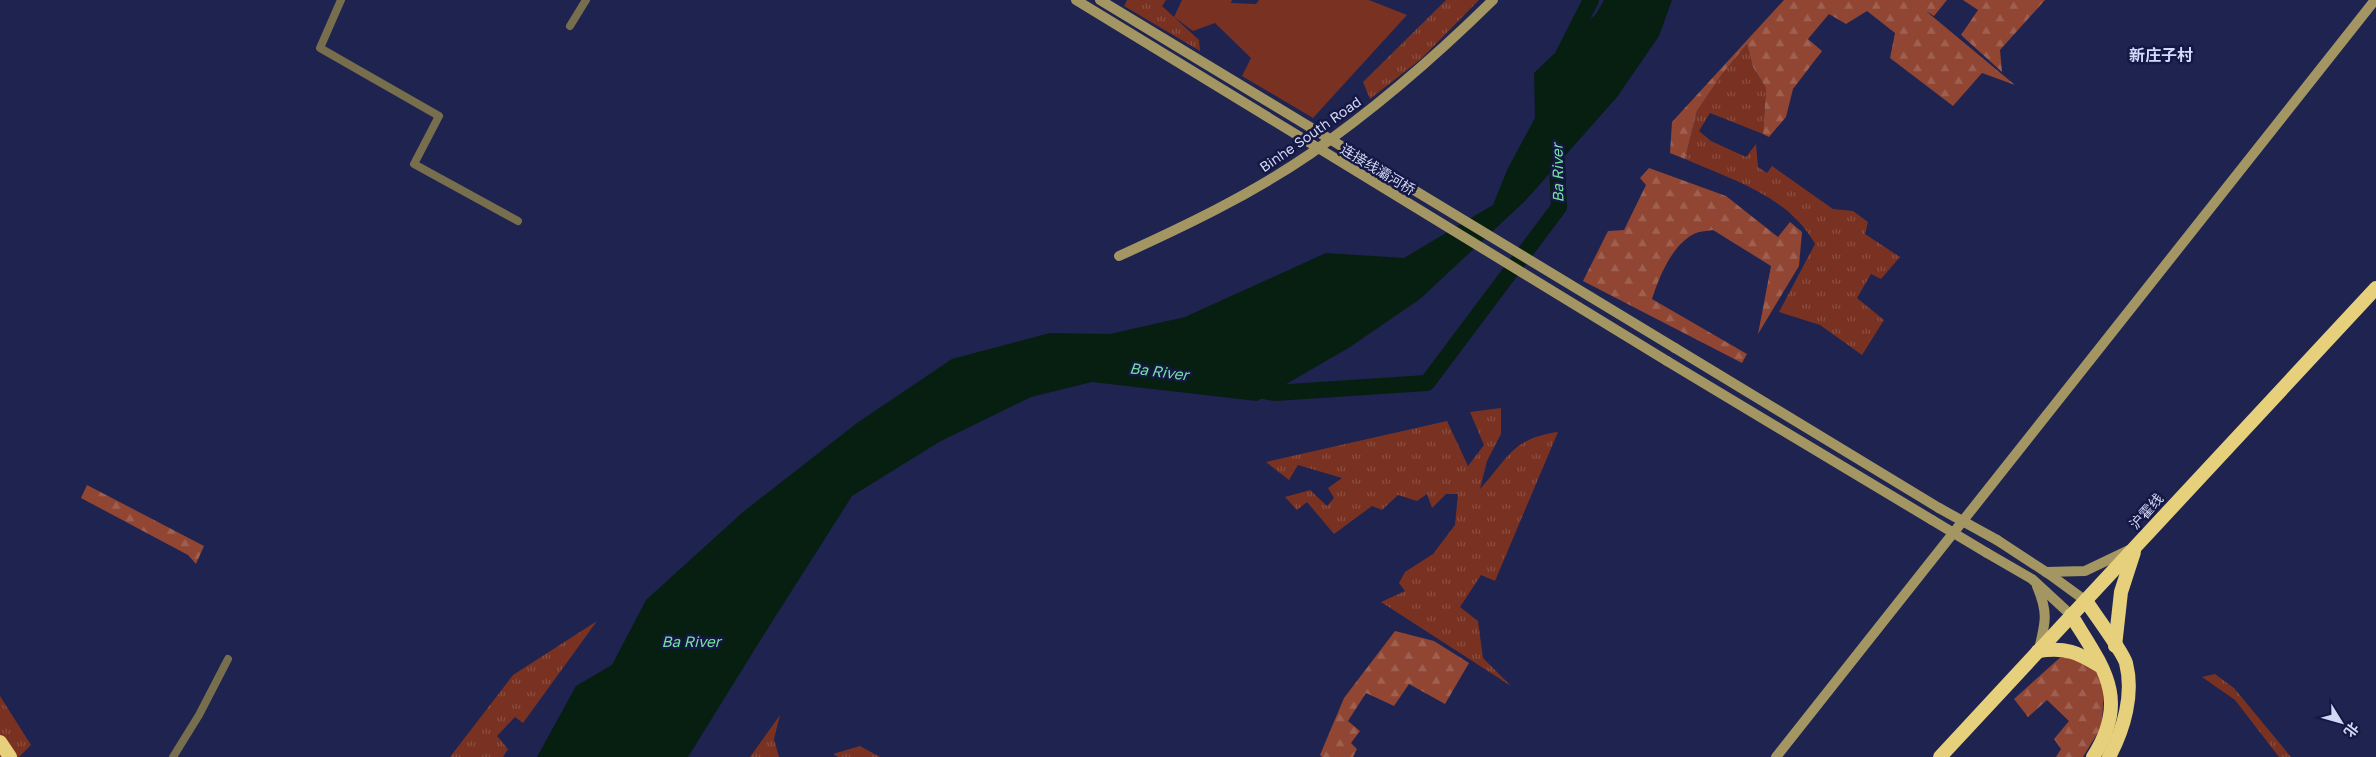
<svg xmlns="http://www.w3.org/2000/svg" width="2376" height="757" font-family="'Golos Text','Noto Sans SC',sans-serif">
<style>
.grass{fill:url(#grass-tufts)}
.forest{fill:url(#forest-firs)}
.garden{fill:#793221}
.water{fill:#061f10}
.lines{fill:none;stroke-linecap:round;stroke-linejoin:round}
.river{stroke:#061f10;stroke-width:16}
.street{stroke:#776e4e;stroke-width:8}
.secondary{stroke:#a49662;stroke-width:10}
.highway{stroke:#e6d07c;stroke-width:14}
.secondary-bridge{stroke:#a49662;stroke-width:10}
.labels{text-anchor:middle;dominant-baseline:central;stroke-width:5;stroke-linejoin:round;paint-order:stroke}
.street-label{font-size:14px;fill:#d1d8f5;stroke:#151844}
.water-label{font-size:15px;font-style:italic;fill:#75e09f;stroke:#151844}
.quarter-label{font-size:16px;font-weight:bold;fill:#d3dbfe;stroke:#151844}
</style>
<defs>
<pattern id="grass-tufts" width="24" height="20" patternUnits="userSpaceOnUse" patternTransform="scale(1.25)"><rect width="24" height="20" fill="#793221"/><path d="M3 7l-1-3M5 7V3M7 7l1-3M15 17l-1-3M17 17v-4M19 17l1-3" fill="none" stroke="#8b4f42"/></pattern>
<pattern id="forest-firs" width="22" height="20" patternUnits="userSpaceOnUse" patternTransform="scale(1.25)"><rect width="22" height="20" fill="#914633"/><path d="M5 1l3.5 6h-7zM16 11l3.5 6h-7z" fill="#9f6051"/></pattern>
</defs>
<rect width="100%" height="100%" fill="#1e234f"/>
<!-- grass -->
<g class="grass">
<polygon points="1127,0 1166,0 1162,6 1199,40 1200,51 1124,6"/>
<polygon points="1446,0 1479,0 1421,59 1370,99 1363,82"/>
<path d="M 1747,44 L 1753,67 L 1766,88 L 1763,134 L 1710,113 L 1699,131 L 1711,141 L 1746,157 L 1756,144 L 1758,167 L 1767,173 L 1772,166 L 1833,209 L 1853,211 L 1868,222 L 1865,234 L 1900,257 L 1881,279 L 1871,274 L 1857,298 L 1884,320 L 1862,355 L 1820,325 L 1779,312 L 1815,244 C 1788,196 1733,180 1685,159 L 1697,111 L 1722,74 Z"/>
<path d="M 1501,408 L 1501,434 L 1487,461 L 1480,489 C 1508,459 1512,438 1558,432 L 1495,581 L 1481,575 L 1460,607 L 1478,621 L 1483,658 L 1511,686 L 1381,602 L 1405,591 L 1399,583 L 1405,572 L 1433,554 L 1455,525 L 1458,494 L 1446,494 L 1432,508 L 1427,494 L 1417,501 L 1398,495 L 1382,510 L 1372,506 L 1334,534 L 1307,502 L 1297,510 L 1285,497 L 1310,490 L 1327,506 L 1334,498 L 1328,488 L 1342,478 L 1298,465 L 1289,480 L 1266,462 L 1447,421 L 1468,466 L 1484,445 L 1470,412 Z"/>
<polygon points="597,621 523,723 515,717 497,736 508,749 503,757 450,757 513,675"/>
<polygon points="2215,674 2234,688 2291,757 2279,757 2235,700 2202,677"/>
<polygon points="0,696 31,745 19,757 0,757"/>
<polygon points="780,715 774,739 779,757 750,757"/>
<polygon points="860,746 880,757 838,757 833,754"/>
</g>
<!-- forest -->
<g class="forest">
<polygon points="1784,0 1947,0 1934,16 1926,11 2015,85 1982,73 1953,106 1890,58 1895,33 1867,11 1846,24 1829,14 1808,39 1822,51 1793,89 1786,117 1769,137 1763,134 1766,88 1753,67 1747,44 1722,74 1697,111 1685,159 1670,153 1672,122"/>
<polygon points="1963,0 2045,0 2000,50 2002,72 1961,35 1978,10"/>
<path d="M 1649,168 L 1726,196 L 1778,237 L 1790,222 L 1802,232 L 1799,266 L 1758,334 L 1771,266 L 1713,230 C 1708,231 1699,231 1694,234 C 1672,245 1659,277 1652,299 L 1747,354 L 1742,363 L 1583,281 L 1608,231 L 1624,230 L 1646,185 L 1640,178 Z"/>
<polygon points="87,485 204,546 196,564 188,555 81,498"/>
<polygon points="1395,631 1434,641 1469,663 1445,704 1409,684 1394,706 1366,693 1348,721 1360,731 1351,743 1357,749 1353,757 1322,757 1320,755 1344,698"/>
<polygon points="2064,654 2091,663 2104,681 2102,726 2083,757 2056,757 2061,749 2054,739 2069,721 2047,700 2028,717 2014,699"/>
</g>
<!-- garden -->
<polygon class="garden" points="1182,0 1232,0 1231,3 1256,4 1259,0 1369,0 1407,15 1313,118 1242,76 1251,58 1215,23 1193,31 1174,17"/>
<!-- water -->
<polygon class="water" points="1604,0 1672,0 1659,36 1617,97 1525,201 1420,299 1350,347 1257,401 1092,382 1031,397 939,442 852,496 763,636 688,757 537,757 576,686 612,665 646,600 743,512 857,423 952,359 1050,333 1110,334 1185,317 1326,253 1404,258 1493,205 1508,168 1535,118 1534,73 1596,14"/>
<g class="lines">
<!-- river -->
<g class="river">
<polyline points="1563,55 1591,0"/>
<polyline points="1250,388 1274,393 1427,383 1559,207 1556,142"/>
</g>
<!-- street -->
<g class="street">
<polyline points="341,0 320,48 439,116 414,164 518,221"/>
<polyline points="570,26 586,0"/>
<polyline points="173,757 199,715 228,659"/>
</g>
<!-- secondary -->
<g class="secondary">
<path d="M 1119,256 C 1185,226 1250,195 1310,154 C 1375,109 1437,55 1493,0"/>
<polyline points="1675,348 1939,508"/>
<polyline points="1667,361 1932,520"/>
<polyline points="1997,540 2049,574 2086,601"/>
<polyline points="1987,553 2032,579 2071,615"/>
<polyline points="2046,572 2085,571 2129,550"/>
<path d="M 2037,586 C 2048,612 2046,621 2039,649"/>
<polyline points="1776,757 2375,0"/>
</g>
<!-- highway -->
<g class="highway">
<path d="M 2086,601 C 2094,613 2123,652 2126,663 C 2134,694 2124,729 2109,757"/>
<path d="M 2071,615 C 2102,666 2131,698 2093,757"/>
<polyline points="2115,646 2121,592 2134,552"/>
<path d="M 2038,651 C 2066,647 2077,652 2100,666"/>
<polyline points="0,742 10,757"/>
<polyline points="1940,757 2376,288"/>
</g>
<!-- secondary-bridge -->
<g class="secondary-bridge">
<polyline points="1076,0 1667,361"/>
<polyline points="1100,0 1675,348"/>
<polyline points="1939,508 1997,540"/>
<polyline points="1932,520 1987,553"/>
</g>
</g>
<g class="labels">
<!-- street labels -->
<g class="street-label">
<text transform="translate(1310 134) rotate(-35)">Binhe South Road</text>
<text transform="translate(1378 169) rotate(31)">连接线灞河桥</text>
<text transform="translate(2146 511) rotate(-48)">沪霍线</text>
</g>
<!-- water labels -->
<g class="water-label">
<text transform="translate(1557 173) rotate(-91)">Ba River</text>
<text transform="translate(1159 371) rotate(7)">Ba River</text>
<text x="691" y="641">Ba River</text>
</g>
<!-- quarter labels -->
<g class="quarter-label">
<text x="2161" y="55">新庄子村</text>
</g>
</g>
<!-- north arrow -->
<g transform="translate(2341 722) rotate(127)" stroke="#151844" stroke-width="4" paint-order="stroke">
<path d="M0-4L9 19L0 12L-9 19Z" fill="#d1d8f5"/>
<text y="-8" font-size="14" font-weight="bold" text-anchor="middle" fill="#d1d8f5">北</text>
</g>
</svg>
